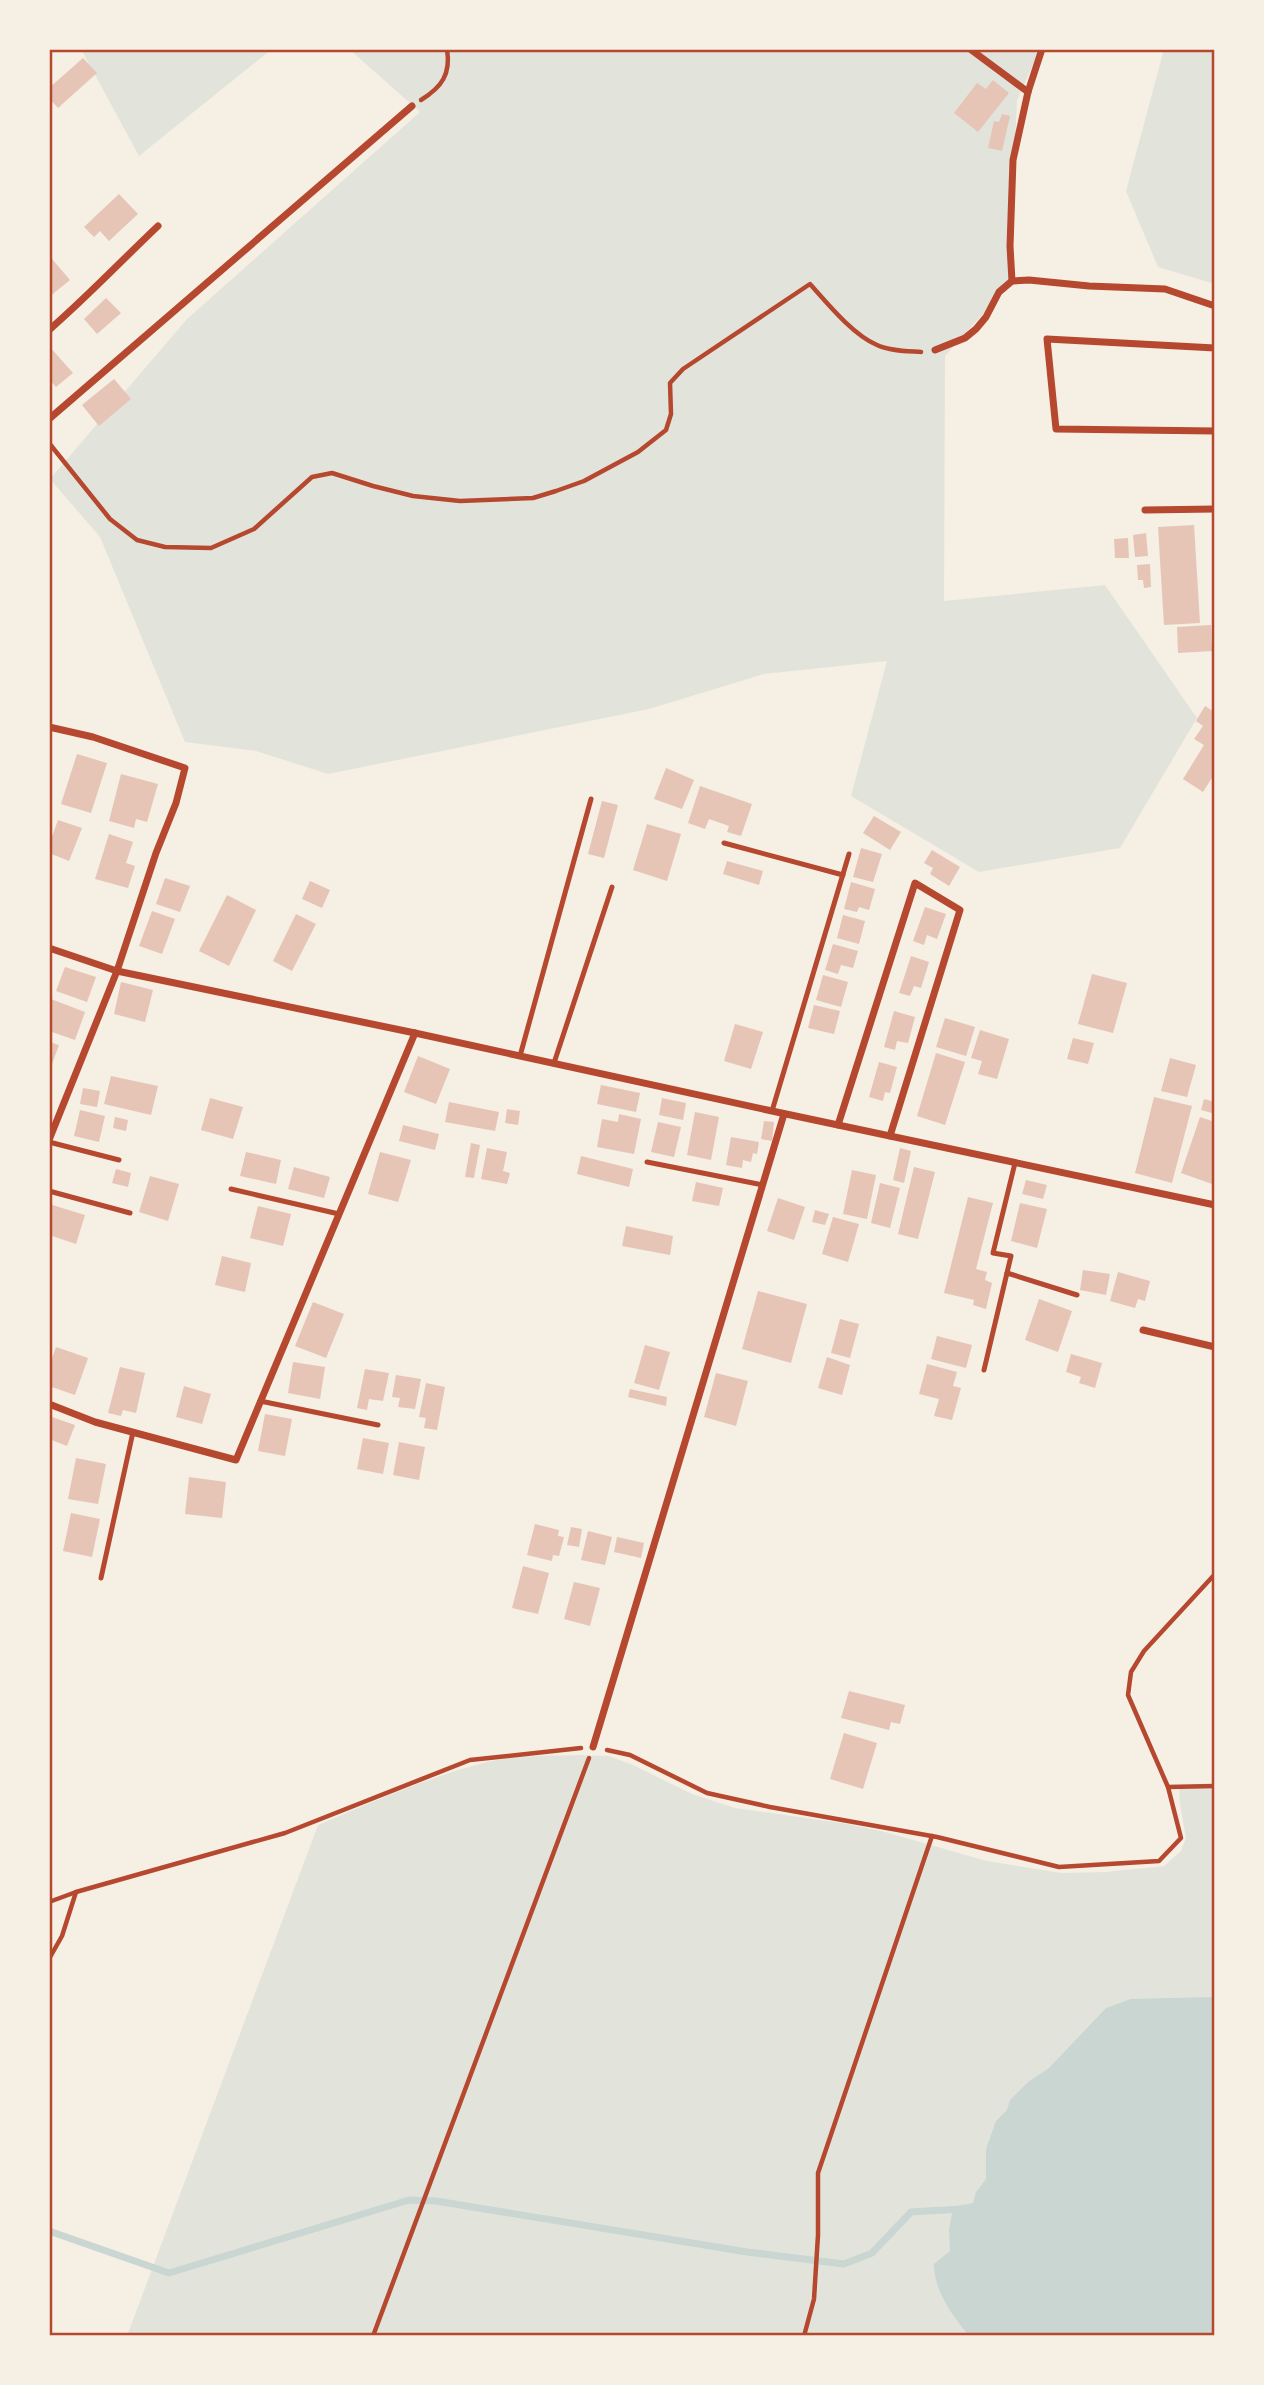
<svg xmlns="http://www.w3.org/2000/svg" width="1264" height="2385" font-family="Barlow,sans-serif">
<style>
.green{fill:#e2e4dc}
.water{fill:#c9d6d2}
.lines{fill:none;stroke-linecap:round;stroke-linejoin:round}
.stream{stroke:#c9d6d2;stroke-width:7}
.building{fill:#e6c5b7}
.path{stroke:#b5482f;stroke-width:4.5}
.service{stroke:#b5482f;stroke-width:5}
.minor{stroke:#b5482f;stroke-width:7}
.neatline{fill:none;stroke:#b5482f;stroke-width:2.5}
</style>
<rect width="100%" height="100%" fill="#f6efe4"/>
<!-- green -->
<g class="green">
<polygon points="81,49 272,49 139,156"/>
<polygon points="349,49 1040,49 1017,100 1009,285 945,356 944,601 1105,585 1197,718 1120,848 979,872 851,796 887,661 764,674 649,709 328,774 256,751 185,742 100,537 50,479 187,319 420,112"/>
<polygon points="1164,49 1215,49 1215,284 1158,267 1126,191"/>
<path d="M 579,1755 L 609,1756 L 633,1765 L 692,1794 L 735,1808 L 848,1824 L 885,1832 L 987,1861 L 1062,1873 L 1105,1872 L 1164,1866 L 1181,1851 L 1186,1838 L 1180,1804 L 1179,1785 L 1215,1786 L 1215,2336 L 127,2336 L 318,1825 C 376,1801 447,1768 508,1758 C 531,1755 556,1756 579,1755 Z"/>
</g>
<!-- water -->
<path class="water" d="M 1215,1997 L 1215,2336 L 969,2336 C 952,2315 934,2291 934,2264 L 950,2251 L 949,2230 L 953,2207 L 973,2203 L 976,2192 L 986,2179 L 986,2149 L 996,2121 L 1007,2110 L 1010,2100 L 1028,2082 L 1049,2068 L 1106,2008 L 1131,1999 Z"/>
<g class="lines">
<!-- stream -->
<polyline class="stream" points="49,2231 169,2273 409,2200 436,2201 747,2252 844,2264 872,2253 911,2212 961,2209"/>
</g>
<!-- building -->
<g class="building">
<polygon points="83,58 97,73 58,108 49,98 49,88"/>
<polygon points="993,80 1009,93 978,132 954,113 977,83 986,89"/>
<polygon points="1002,114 1010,116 1002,151 988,148 994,121 999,122"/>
<polygon points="119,194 138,214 109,241 100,231 94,237 84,227"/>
<polygon points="52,259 70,280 49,297 49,262"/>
<polygon points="106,298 121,313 97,334 84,319"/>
<polygon points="49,346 73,373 56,387 49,379"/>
<polygon points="114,379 131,399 99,426 82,405"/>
<polygon points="1194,525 1200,623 1164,625 1158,527"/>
<polygon points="1146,533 1148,556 1135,557 1133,535"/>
<polygon points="1128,538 1129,558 1115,558 1114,539"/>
<polygon points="1150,564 1151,587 1144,588 1143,580 1138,580 1137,565"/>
<polygon points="1211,625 1212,651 1178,653 1177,627"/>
<polygon points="1205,706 1213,711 1215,707 1215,773 1203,792 1183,779 1204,745 1194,739 1203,726 1196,721"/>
<polygon points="77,754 107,763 91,813 61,804"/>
<polygon points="666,768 694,780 682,809 654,799"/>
<polygon points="121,774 158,784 147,822 136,819 134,828 109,821"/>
<polygon points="700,786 752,804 741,836 727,832 729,826 709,819 705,829 688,823"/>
<polygon points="602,801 618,805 604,858 588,854"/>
<polygon points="874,816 901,832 890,850 863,833"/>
<polygon points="58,820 82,828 69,861 49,853 49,845"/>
<polygon points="647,824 681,834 667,881 633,870"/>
<polygon points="109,834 133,842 126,863 135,866 128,888 95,879"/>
<polygon points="861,848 882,854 873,882 853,877"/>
<polygon points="932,850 960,867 949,886 930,874 933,868 924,863"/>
<polygon points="727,861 763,871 759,885 723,874"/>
<polygon points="165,878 190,886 180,912 156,904"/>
<polygon points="310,881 330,890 322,908 302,899"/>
<polygon points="851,882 875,889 869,910 859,907 857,912 844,909"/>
<polygon points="227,895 256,910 229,966 199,951"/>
<polygon points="925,907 946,914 937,939 927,935 924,945 913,941"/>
<polygon points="152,911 175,919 162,954 139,946"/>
<polygon points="296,914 316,924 292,971 273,961"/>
<polygon points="843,915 865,921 859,944 837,938"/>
<polygon points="833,944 858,951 853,968 841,965 838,974 825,970"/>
<polygon points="911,956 929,962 921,988 914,986 910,996 899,993"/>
<polygon points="65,967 96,977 87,1002 56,991"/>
<polygon points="1092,974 1127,983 1113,1033 1078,1024"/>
<polygon points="823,975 848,982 841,1007 816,1000"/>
<polygon points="121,982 153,990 145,1022 114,1014"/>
<polygon points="51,999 85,1012 75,1040 49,1031"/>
<polygon points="814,1005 840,1011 834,1034 808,1028"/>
<polygon points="894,1011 915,1017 908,1043 897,1041 895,1050 884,1047"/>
<polygon points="945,1018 975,1027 966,1056 936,1047"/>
<polygon points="735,1024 763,1032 751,1069 724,1061"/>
<polygon points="980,1030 1009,1039 997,1079 978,1074 982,1061 971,1058"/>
<polygon points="1073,1038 1094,1043 1088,1064 1067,1059"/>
<polygon points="49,1042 59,1045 49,1072"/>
<polygon points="936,1053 965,1062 945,1125 917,1116"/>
<polygon points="418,1056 450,1069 436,1104 404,1092"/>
<polygon points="1170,1058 1196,1065 1187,1097 1161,1091"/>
<polygon points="879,1062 897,1067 890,1093 885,1092 883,1101 869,1097"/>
<polygon points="111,1076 158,1086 151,1115 104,1104"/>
<polygon points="601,1085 640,1093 636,1112 597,1104"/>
<polygon points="83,1088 100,1091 97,1107 80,1104"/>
<polygon points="1154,1097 1192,1106 1172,1183 1135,1173"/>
<polygon points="210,1098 243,1107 233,1139 201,1130"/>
<polygon points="662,1098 686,1103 683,1120 659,1115"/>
<polygon points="1204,1099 1215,1102 1212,1113 1201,1110"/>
<polygon points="449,1102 499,1112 495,1131 445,1122"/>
<polygon points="507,1109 520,1111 518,1125 505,1123"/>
<polygon points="80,1110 105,1116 99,1142 74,1136"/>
<polygon points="695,1112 719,1117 711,1160 687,1155"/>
<polygon points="619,1114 641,1119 634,1154 597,1147 602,1119 618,1122"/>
<polygon points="115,1117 128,1120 126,1131 113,1128"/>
<polygon points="1200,1117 1215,1122 1215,1175 1212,1184 1181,1173"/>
<polygon points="764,1121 774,1122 772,1141 761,1139"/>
<polygon points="658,1122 681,1127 674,1157 651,1152"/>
<polygon points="403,1125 439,1134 435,1150 399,1141"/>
<polygon points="731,1137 759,1142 757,1154 753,1153 751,1162 743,1160 742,1168 726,1165"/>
<polygon points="471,1143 480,1145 474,1178 465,1177"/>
<polygon points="487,1148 507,1152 503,1171 510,1173 507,1184 481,1179"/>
<polygon points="900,1148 911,1151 904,1183 893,1180"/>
<polygon points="246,1152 281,1160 276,1184 240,1176"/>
<polygon points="380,1152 411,1160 398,1202 368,1194"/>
<polygon points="581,1156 633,1169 629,1187 577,1174"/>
<polygon points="294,1167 330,1177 324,1198 288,1189"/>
<polygon points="914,1167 935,1172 918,1239 898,1234"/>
<polygon points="116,1169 131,1173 128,1187 112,1183"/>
<polygon points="852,1170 876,1175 867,1219 843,1214"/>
<polygon points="150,1176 179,1184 168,1221 139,1212"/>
<polygon points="1026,1180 1047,1185 1043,1199 1022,1194"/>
<polygon points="696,1182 723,1188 719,1206 692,1201"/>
<polygon points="880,1183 900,1188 890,1228 871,1223"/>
<polygon points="968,1197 993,1203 976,1269 987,1272 985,1280 992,1283 986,1309 973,1305 974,1300 944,1293"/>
<polygon points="778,1198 805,1207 794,1240 767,1231"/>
<polygon points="1020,1203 1047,1209 1037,1248 1011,1241"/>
<polygon points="49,1204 85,1215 76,1244 49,1235"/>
<polygon points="258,1206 291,1214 283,1246 250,1238"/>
<polygon points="815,1210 829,1214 825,1225 812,1222"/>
<polygon points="833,1217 859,1224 848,1262 822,1254"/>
<polygon points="626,1226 673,1236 670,1255 622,1246"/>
<polygon points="222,1256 251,1263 245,1292 215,1285"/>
<polygon points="1083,1270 1110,1274 1106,1295 1080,1290"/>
<polygon points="1118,1272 1150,1281 1145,1301 1138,1299 1135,1308 1110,1301"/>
<polygon points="758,1291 807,1304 791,1363 742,1349"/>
<polygon points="1039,1299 1072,1311 1058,1352 1025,1340"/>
<polygon points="313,1302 344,1314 326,1358 295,1346"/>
<polygon points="840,1319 859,1324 850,1358 831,1353"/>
<polygon points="937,1336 972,1345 966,1368 931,1359"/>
<polygon points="645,1345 670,1352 659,1390 634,1383"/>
<polygon points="56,1347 88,1358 75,1395 49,1386 49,1367"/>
<polygon points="1071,1354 1102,1363 1095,1388 1079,1383 1081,1377 1066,1372"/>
<polygon points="827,1357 850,1365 842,1395 818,1388"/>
<polygon points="293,1362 325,1367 320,1399 288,1393"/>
<polygon points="927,1364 957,1372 953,1386 961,1388 952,1420 934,1416 939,1399 919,1394"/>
<polygon points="120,1367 145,1373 136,1413 123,1410 121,1416 108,1413"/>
<polygon points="365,1369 389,1373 383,1401 369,1399 367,1410 357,1408"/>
<polygon points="716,1373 748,1381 736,1426 704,1417"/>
<polygon points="396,1375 421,1379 415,1409 398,1407 400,1398 392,1397"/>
<polygon points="426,1383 445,1387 437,1430 424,1428 426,1418 419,1417"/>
<polygon points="184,1386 211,1394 202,1424 176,1417"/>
<polygon points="630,1389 667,1397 666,1406 628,1397"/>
<polygon points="265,1414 292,1419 285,1456 258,1451"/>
<polygon points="49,1416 75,1425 67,1446 49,1439"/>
<polygon points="363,1438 389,1443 383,1474 357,1469"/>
<polygon points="399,1442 425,1447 419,1480 393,1475"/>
<polygon points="76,1458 106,1464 98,1504 68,1499"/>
<polygon points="189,1477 226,1482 222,1518 185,1514"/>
<polygon points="71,1513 100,1519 92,1557 63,1551"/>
<polygon points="535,1524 559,1530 558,1536 564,1537 559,1556 553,1555 552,1561 527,1555"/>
<polygon points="571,1527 582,1529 579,1547 567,1545"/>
<polygon points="588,1531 612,1537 605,1565 581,1560"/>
<polygon points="617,1537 644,1543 641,1558 614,1552"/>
<polygon points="523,1566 549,1573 538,1614 512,1608"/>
<polygon points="574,1582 600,1588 590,1626 564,1619"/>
<polygon points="849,1691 905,1705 900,1724 891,1722 889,1730 841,1718"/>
<polygon points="844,1733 877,1743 863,1789 830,1779"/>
</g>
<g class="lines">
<!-- path -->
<g class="path">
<path d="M 421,100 C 442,87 451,74 447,49"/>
<path d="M 49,443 L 110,519 L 137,540 L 165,547 L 211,548 L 254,529 L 312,477 L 332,473 L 373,486 L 413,496 L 460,501 L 533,498 L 556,491 L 584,481 L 638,452 L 666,430 L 671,414 L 670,383 L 683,369 L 810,284 C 827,303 853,335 877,345 C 890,351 907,351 921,352"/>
<polyline points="607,1750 630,1755 707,1793 770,1807 937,1837 1059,1867 1159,1861 1181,1838 1168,1787 1128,1695 1131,1672 1144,1651 1215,1574"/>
<polyline points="1168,1787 1215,1786"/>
<polyline points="49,1902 76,1892"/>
<polyline points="49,1959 62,1936 76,1892 285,1833 470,1760 581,1748"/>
<polyline points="373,2336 589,1758"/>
<polyline points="804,2336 814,2299 818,2235 818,2173 932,1836"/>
</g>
<!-- service -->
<g class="service">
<polyline points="724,843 843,875"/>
<polyline points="520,1056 591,799"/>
<polyline points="554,1063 612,887"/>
<polyline points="772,1111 849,854"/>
<polyline points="49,1142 119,1160"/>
<polyline points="647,1162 763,1185"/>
<polyline points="231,1189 339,1214"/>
<polyline points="49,1191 130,1213"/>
<polyline points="1007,1273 1077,1295"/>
<polyline points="984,1370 1011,1256 993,1253 1015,1163"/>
<polyline points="260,1401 378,1425"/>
<polyline points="101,1578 133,1432"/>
</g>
<!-- minor -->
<g class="minor">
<polyline points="970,49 1028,92"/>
<polyline points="1012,281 1010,246 1013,160 1028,92 1042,49"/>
<path d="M 49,330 C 87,297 121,261 158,226"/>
<polyline points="1215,348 1047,339 1056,429 1215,431"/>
<polyline points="935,350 965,338 976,329 986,317 999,292 1012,281 1029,280 1089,286 1165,289 1215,306"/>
<polyline points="49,419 412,106"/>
<polyline points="1145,510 1215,509"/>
<polyline points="49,727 93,737 185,768 176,803 156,853 117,971 49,1140"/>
<polyline points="49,948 117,971 415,1033 772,1111 1215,1205"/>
<polyline points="838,1125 915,883 960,910 890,1136"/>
<polyline points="1143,1330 1215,1347"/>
<polyline points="49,1404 95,1422 236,1460 415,1033"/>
<polyline points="593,1747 784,1114"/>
</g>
</g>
<!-- border -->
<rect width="1264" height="2385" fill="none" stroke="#f6efe4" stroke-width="102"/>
<rect x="51" y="51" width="1162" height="2283" class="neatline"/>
</svg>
